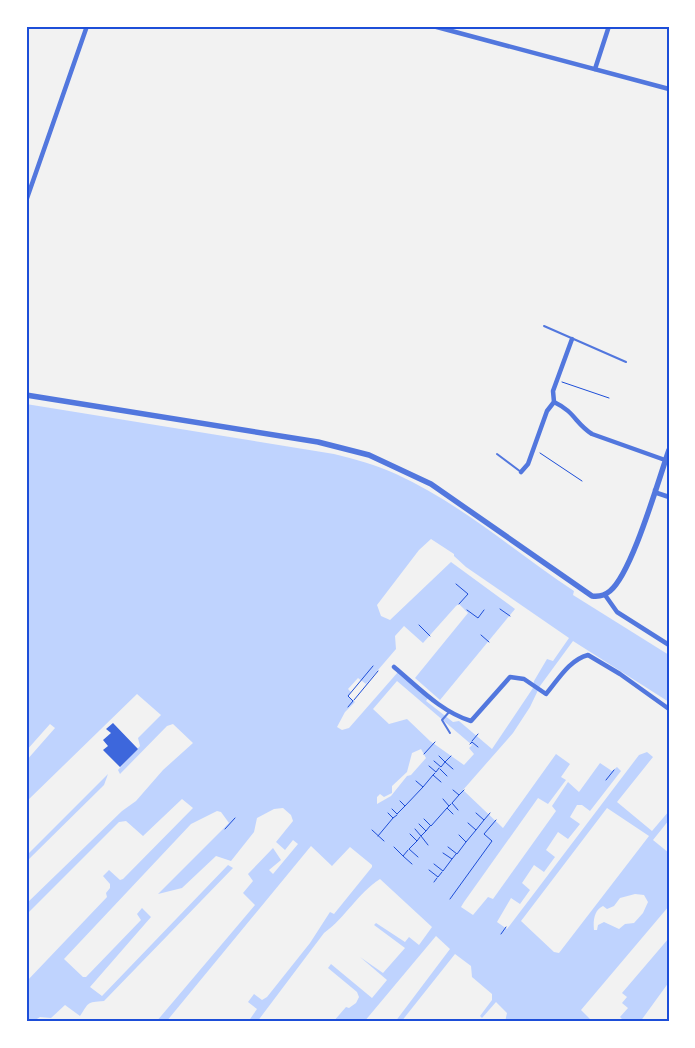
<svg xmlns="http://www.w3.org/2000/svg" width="695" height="1048" font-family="'DM Sans',sans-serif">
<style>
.water{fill:#bfd3fe;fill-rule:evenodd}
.building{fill:#3d67dc}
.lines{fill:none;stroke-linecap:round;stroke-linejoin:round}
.path{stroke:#1d4ed8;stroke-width:1}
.service{stroke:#5277de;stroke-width:2}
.minor{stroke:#5277de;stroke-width:4.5}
.tertiary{stroke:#5277de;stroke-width:5.5}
.neatline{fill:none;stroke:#1d4ed8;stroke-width:2}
</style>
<rect width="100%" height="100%" fill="#f2f2f2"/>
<!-- water -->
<g class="water">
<path d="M 26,404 L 334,454 C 355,459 376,465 396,474 C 460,503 515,552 574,591 L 573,595 L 669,655 L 669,702 L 573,641 L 540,686 L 530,707 L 513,733 L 463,790 L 503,828 L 556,754 L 570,764 L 561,777 L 566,780 L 548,804 L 538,798 L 464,902 L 461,907 L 473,915 L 488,897 L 493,899 L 556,811 L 552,806 L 568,782 L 579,792 L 600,763 L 612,771 L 617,767 L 621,771 L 590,811 L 582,805 L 577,805 L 570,817 L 580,824 L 568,839 L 558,832 L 546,850 L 555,857 L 544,872 L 534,865 L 522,883 L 530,890 L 520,904 L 511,898 L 497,922 L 507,929 L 639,755 L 647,752 L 653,757 L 617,802 L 652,831 L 669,811 L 669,820 L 653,840 L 669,853 L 669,906 L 581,1010 L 593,1022 L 505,1022 L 507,1013 L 496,1002 L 482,1018 L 480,1016 L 492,1000 L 492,994 L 472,977 L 471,966 L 455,954 L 401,1022 L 395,1022 L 450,949 L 436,936 L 364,1022 L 333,1022 L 346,1007 L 349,1008 L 356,1003 L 359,997 L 357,992 L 328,968 L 331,964 L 372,998 L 387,980 L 360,957 L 383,973 L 405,948 L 374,925 L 376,923 L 405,942 L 409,937 L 419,945 L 432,927 L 380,879 C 358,893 345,918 324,933 L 257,1022 L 248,1022 L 257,1009 L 248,1002 L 254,994 L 262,1000 L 267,997 L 310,943 L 330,912 L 334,914 L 372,867 L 372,865 L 350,847 L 332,866 L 311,846 L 166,1022 L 156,1022 L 255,905 L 243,893 L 253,881 L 248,874 L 273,848 L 281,860 L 269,870 L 273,874 L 298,844 L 293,840 L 285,850 L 276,842 L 293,821 L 291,815 L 283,808 L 274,809 L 257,818 L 254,832 L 231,861 L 216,856 L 182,888 L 158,894 L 229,823 L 221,812 L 217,811 L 191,824 L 64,959 L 83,977 L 86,977 L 141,920 L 137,914 L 142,908 L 151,917 L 90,987 L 102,996 L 228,865 L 233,868 L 104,1001 C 86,1002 89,1003 80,1016 L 65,1005 L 51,1018 L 40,1017 L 32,1022 L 26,1022 L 26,982 L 107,897 L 106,893 L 110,888 L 110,884 L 103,876 L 109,870 L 120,880 L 123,879 L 193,808 L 182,799 L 143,836 L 126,821 L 119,822 L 26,915 L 26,904 L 122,811 L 136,801 L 163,770 L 193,743 L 173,724 L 167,726 L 120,774 L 118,770 L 140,746 L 138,738 L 161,715 L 137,694 L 26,802 L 26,761 L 55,728 L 50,724 L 26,751 ZM 431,539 L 454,554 L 454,556 L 466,567 L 569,638 L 553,661 L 547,659 L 534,681 L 533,688 L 492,749 L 459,721 L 453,722 L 426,701 L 428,698 L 398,672 L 349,728 L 342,730 L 337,727 L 345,712 L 355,702 L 348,696 L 351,692 L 348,689 L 358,678 L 366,684 L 396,649 L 395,636 L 404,626 L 423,643 L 456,606 L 459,604 L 468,613 L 415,678 L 440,700 L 515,609 L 451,562 L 390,620 L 381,616 L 377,605 L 419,550 ZM 397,681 L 472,745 L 469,748 L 474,754 L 464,765 L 430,741 L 407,719 L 389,724 L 373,709 ZM 421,749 L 426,758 L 411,775 L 407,776 L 391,796 L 377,804 L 377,797 L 380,794 L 384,797 L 392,793 L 392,786 L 407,772 L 412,753 ZM 607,808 L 649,836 L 559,953 L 554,952 L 521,921 ZM 635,894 L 644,895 L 648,902 L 643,913 L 634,923 L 625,924 L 619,929 L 604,922 L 598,925 L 597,930 L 594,930 C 593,921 594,910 603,906 L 607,909 L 614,906 L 620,898 Z"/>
<polygon points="108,774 104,785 26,862 26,856"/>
<polygon points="669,938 669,982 640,1022 625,1022 620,1017 628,1008 622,1003 627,997 622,993"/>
</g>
<!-- building -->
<polygon class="building" points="113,723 138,749 120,767 103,750 108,746 103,740 111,733 106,729"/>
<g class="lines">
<!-- path -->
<g class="path">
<polyline points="562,382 609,398"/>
<polyline points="540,453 582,481"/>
<polyline points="456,584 468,594 459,604"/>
<polyline points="500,609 510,616"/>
<polyline points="467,610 478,618 484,610"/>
<polyline points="419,625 430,636"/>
<polyline points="481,635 489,642"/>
<polyline points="354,700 378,671"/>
<polyline points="348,707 353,701 348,696 373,666"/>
<polyline points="472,741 478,734"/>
<polyline points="470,744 472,742 478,747"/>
<polyline points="424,754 435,742"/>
<polyline points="451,756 445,762 453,769"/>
<polyline points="434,761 441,767 445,762 439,756"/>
<polyline points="429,766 436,772 439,768"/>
<polyline points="440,769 447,776"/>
<polyline points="435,773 433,775 441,782"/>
<polyline points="606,780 614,770"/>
<polyline points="416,781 423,787 433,775"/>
<polyline points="453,790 459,795 464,790"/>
<polyline points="443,799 449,806 451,804"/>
<polyline points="400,801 405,806 423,787"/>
<polyline points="449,806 447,808 453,814"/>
<polyline points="392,809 397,814 405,806"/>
<polyline points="458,810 452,803 459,795"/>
<polyline points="388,813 393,818 397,815"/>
<polyline points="476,813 484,820 490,813"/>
<polyline points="424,819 431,826 447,808"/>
<polyline points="468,823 476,830 484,820"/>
<polyline points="419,824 426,831 430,826"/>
<polyline points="225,829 235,818"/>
<polyline points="415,829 421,836 426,831"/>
<polyline points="372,830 384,841"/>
<polyline points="410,834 417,841 420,837"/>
<polyline points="459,835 466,842 476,830"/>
<polyline points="378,836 393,818"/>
<polyline points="421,836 428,845"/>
<polyline points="417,841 409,849 418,857"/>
<polyline points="394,847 403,856 408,850"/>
<polyline points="448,847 457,854 466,842"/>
<polyline points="443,853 452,859 456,854"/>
<polyline points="403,856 412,864"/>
<polyline points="434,864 443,871 452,859"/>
<polyline points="429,870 438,877 442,872"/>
<polyline points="434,882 437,878"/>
<polyline points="450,899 492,841 484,834 496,820"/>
<polyline points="501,934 506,927"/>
</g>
<!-- service -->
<g class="service">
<polyline points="544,326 626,362"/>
<polyline points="497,454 521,472"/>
<polyline points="450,711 442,720 450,733"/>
</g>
<!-- minor -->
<g class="minor">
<polyline points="433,26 669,89"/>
<polyline points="595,69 609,26"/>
<polyline points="26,201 87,26"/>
<path d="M 554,402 C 575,412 575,423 592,434 L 665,460"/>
<polyline points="521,472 528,464 547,411 554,402 553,391 572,339"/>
<polyline points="655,490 657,493 669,497"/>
<polyline points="605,595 617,612 669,645"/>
<path d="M 394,667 C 417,686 441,712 471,721 L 510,677 L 524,679 L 546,694 C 558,680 569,660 588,655 L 620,674 L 669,709"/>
</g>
<!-- tertiary -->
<path class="tertiary" d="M 26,395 L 318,442 L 369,455 L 431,484 L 592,596 C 599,597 604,596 610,591 C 632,573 658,481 669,450"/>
</g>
<!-- border -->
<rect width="695" height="1048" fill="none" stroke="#ffffff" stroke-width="55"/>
<rect x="28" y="28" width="640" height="992" class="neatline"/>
</svg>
